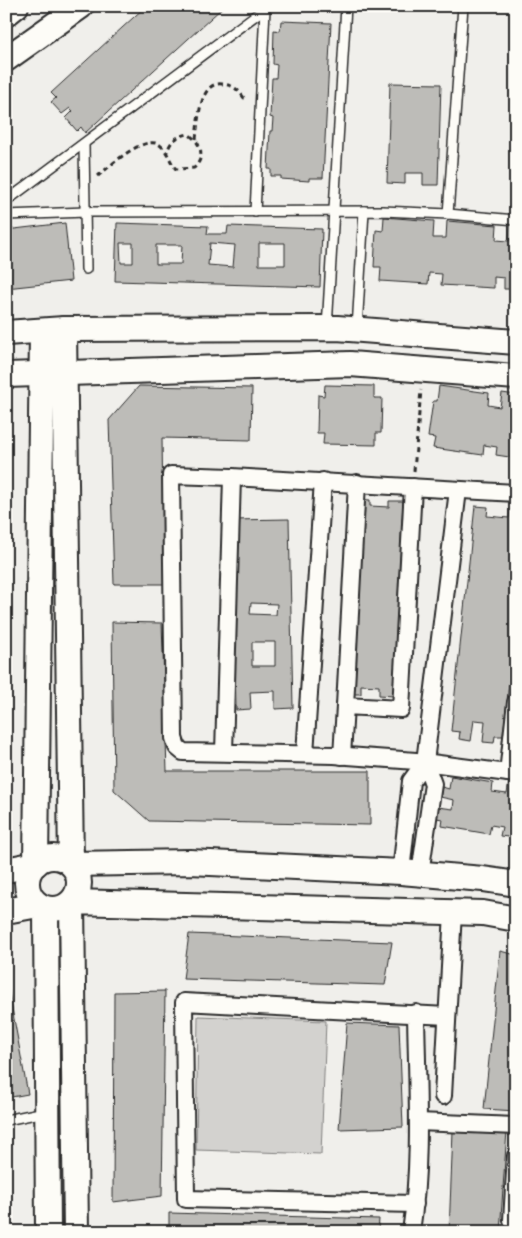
<svg xmlns="http://www.w3.org/2000/svg" width="522" height="1238" font-family="'Shantell Sans',sans-serif">
<style>
.green{fill:#d3d2cf;stroke:#7f7e7d}
.building{fill:#bdbcb8;stroke:#2b2b2b;fill-rule:evenodd}
.lines{fill:none;stroke-linecap:round;stroke-linejoin:round}
.lane-casing{stroke:#2b2b2b;stroke-width:12}
.street-casing{stroke:#2b2b2b;stroke-width:20}
.secondary-casing{stroke:#2b2b2b;stroke-width:28}
.path{stroke:#2b2b2b;stroke-width:3;stroke-dasharray:5 4;stroke-linecap:butt}
.lane{stroke:#fdfcf7;stroke-width:9}
.street{stroke:#fdfcf7;stroke-width:16}
.secondary{stroke:#fdfcf7;stroke-width:24}
</style>
<rect width="100%" height="100%" fill="#f0efeb"/>
<filter id="ink" filterUnits="userSpaceOnUse"><feTurbulence type="fractalNoise" baseFrequency=".02" numOctaves="2"/><feDisplacementMap in="SourceGraphic" scale="10" xChannelSelector="R" yChannelSelector="G"/><feConvolveMatrix kernelMatrix="1 2 1 2 8 2 1 2 1" color-interpolation-filters="sRGB"/></filter>
<g filter="url(#ink)">
<!-- green -->
<polygon class="green" points="198,1016 326,1021 321,1154 196,1150"/>
<!-- building -->
<g class="building">
<polygon points="146,6 220,6 222,8 85,133 81,127 77,131 66,118 73,111 70,108 62,114 51,102 56,98 51,93"/>
<polygon points="281,21 331,23 323,178 309,178 309,181 281,179 281,176 271,176 271,169 268,169 270,131 272,131 273,118 270,117 272,78 276,78 277,65 273,64 274,30 280,31"/>
<polygon points="390,83 441,84 438,185 423,185 423,173 405,173 405,184 387,183"/>
<polygon points="384,217 434,221 433,238 446,238 447,221 497,225 496,240 509,241 510,225 516,226 516,289 504,289 504,278 494,277 494,288 441,285 442,274 429,273 428,284 380,281 381,267 374,267 376,230 383,231"/>
<polygon points="65,223 71,281 6,288 6,230"/>
<path d="M 117,223 L 208,226 L 207,234 L 227,234 L 228,226 L 322,229 L 320,287 L 115,281 ZM 120,243 L 133,243 L 133,263 L 121,263 ZM 210,243 L 235,245 L 233,267 L 208,265 ZM 259,243 L 285,243 L 285,265 L 259,265 ZM 156,245 L 182,245 L 181,264 L 156,264 Z"/>
<polygon points="325,385 374,386 374,398 382,398 381,433 376,433 376,445 323,444 324,433 317,433 318,395 324,396"/>
<polygon points="139,386 252,388 251,440 162,438 164,584 114,584 109,420"/>
<polygon points="439,386 489,393 488,405 500,407 502,393 516,395 516,458 496,455 497,447 484,445 483,455 433,448 435,438 428,437 433,401 437,401"/>
<polygon points="358,499 370,500 370,506 389,507 389,501 403,501 393,696 379,695 379,686 361,685 361,694 349,694"/>
<polygon points="475,506 488,507 487,516 509,518 510,510 516,510 516,621 503,736 495,736 494,743 483,742 485,721 474,720 471,741 459,739 460,732 451,731"/>
<path d="M 289,519 L 293,708 L 275,709 L 275,691 L 250,692 L 251,709 L 236,710 L 232,520 ZM 251,603 L 277,604 L 276,615 L 250,614 ZM 252,642 L 275,642 L 275,666 L 252,666 Z"/>
<polygon points="112,622 162,623 167,771 370,771 370,825 149,821 114,790"/>
<polygon points="451,776 493,783 492,792 507,794 509,781 516,783 516,838 500,836 502,827 491,825 489,834 442,826 443,819 436,818 438,807 453,809 454,800 440,797 442,787 449,789"/>
<polygon points="189,934 392,942 385,985 183,979"/>
<polygon points="500,951 516,955 516,1111 484,1109"/>
<polygon points="6,976 28,1094 6,1098"/>
<polygon points="165,991 162,1196 113,1202 114,992"/>
<polygon points="347,1023 399,1025 403,1127 339,1129"/>
<polygon points="507,1130 500,1232 449,1232 453,1131"/>
<polygon points="169,1213 379,1219 378,1232 169,1232"/>
</g>
<g class="lines">
<defs>
<g id="lane">
<polyline points="84,144 86,269"/>
<polyline points="6,200 13,196 268,6"/>
<polyline points="255,212 265,9 263,6"/>
<polyline points="448,214 463,6"/>
<polyline points="6,215 86,212 383,211 448,214 516,220"/>
<polyline points="327,328 346,6"/>
<polyline points="357,329 364,211"/>
<polyline points="6,1120 45,1112"/>
</g>
<g id="street">
<polyline points="232,477 171,475 174,738 177,747 183,752 334,755 416,761 516,774"/>
<polyline points="345,706 357,483"/>
<polyline points="224,752 232,477 516,493"/>
<polyline points="305,754 323,481"/>
<polyline points="342,756 345,706 401,709 413,487"/>
<polyline points="425,762 458,490"/>
<polyline points="508,773 516,702"/>
<polyline points="401,872 411,781 425,762 433,784 420,874"/>
<polyline points="443,1096 453,912"/>
<polyline points="418,1122 516,1126"/>
<polyline points="516,1156 512,1220 516,1221"/>
<polyline points="415,1204 186,1199 184,1002 447,1016"/>
<path d="M 411,1232 C 422,1160 417,1086 416,1013"/>
</g>
<g id="secondary">
<polyline points="6,14 16,6"/>
<polyline points="6,59 81,6"/>
<polyline points="64,329 71,864 190,862 401,872 483,879 516,884"/>
<polyline points="6,333 64,329 337,328 516,342"/>
<polyline points="6,375 350,364 516,377"/>
<circle cx="53" cy="883" r="26"/>
<polyline points="6,870 36,864 42,331"/>
<polyline points="46,909 48,1232"/>
<polyline points="6,911 38,905"/>
<polyline points="76,1232 72,902 483,913 516,919"/>
</g>
</defs>
<!-- lane casing -->
<use href="#lane" class="lane-casing"/>
<!-- street casing -->
<use href="#street" class="street-casing"/>
<!-- secondary casing -->
<use href="#secondary" class="secondary-casing"/>
<!-- path -->
<g class="path">
<path d="M 196,139 C 198,123 199,81 222,84 C 233,85 238,89 244,98 L 248,98"/>
<path d="M 98,176 C 110,166 146,132 161,146 C 168,152 170,162 176,169 L 194,168 C 206,157 201,142 188,134 C 176,137 171,140 167,152"/>
<polyline points="414,471 421,390"/>
</g>
<!-- lane -->
<use href="#lane" class="lane"/>
<!-- street -->
<use href="#street" class="street"/>
<!-- secondary -->
<use href="#secondary" class="secondary"/>
</g>
</g>
<!-- margin -->
<rect width="522" height="1238" fill="none" stroke="#fdfcf7" stroke-width="25"/>
<rect x="12" y="12" width="497" height="1213" fill="none" stroke="#2b2b2b" stroke-width="2" filter="url(#ink)"/>
</svg>
